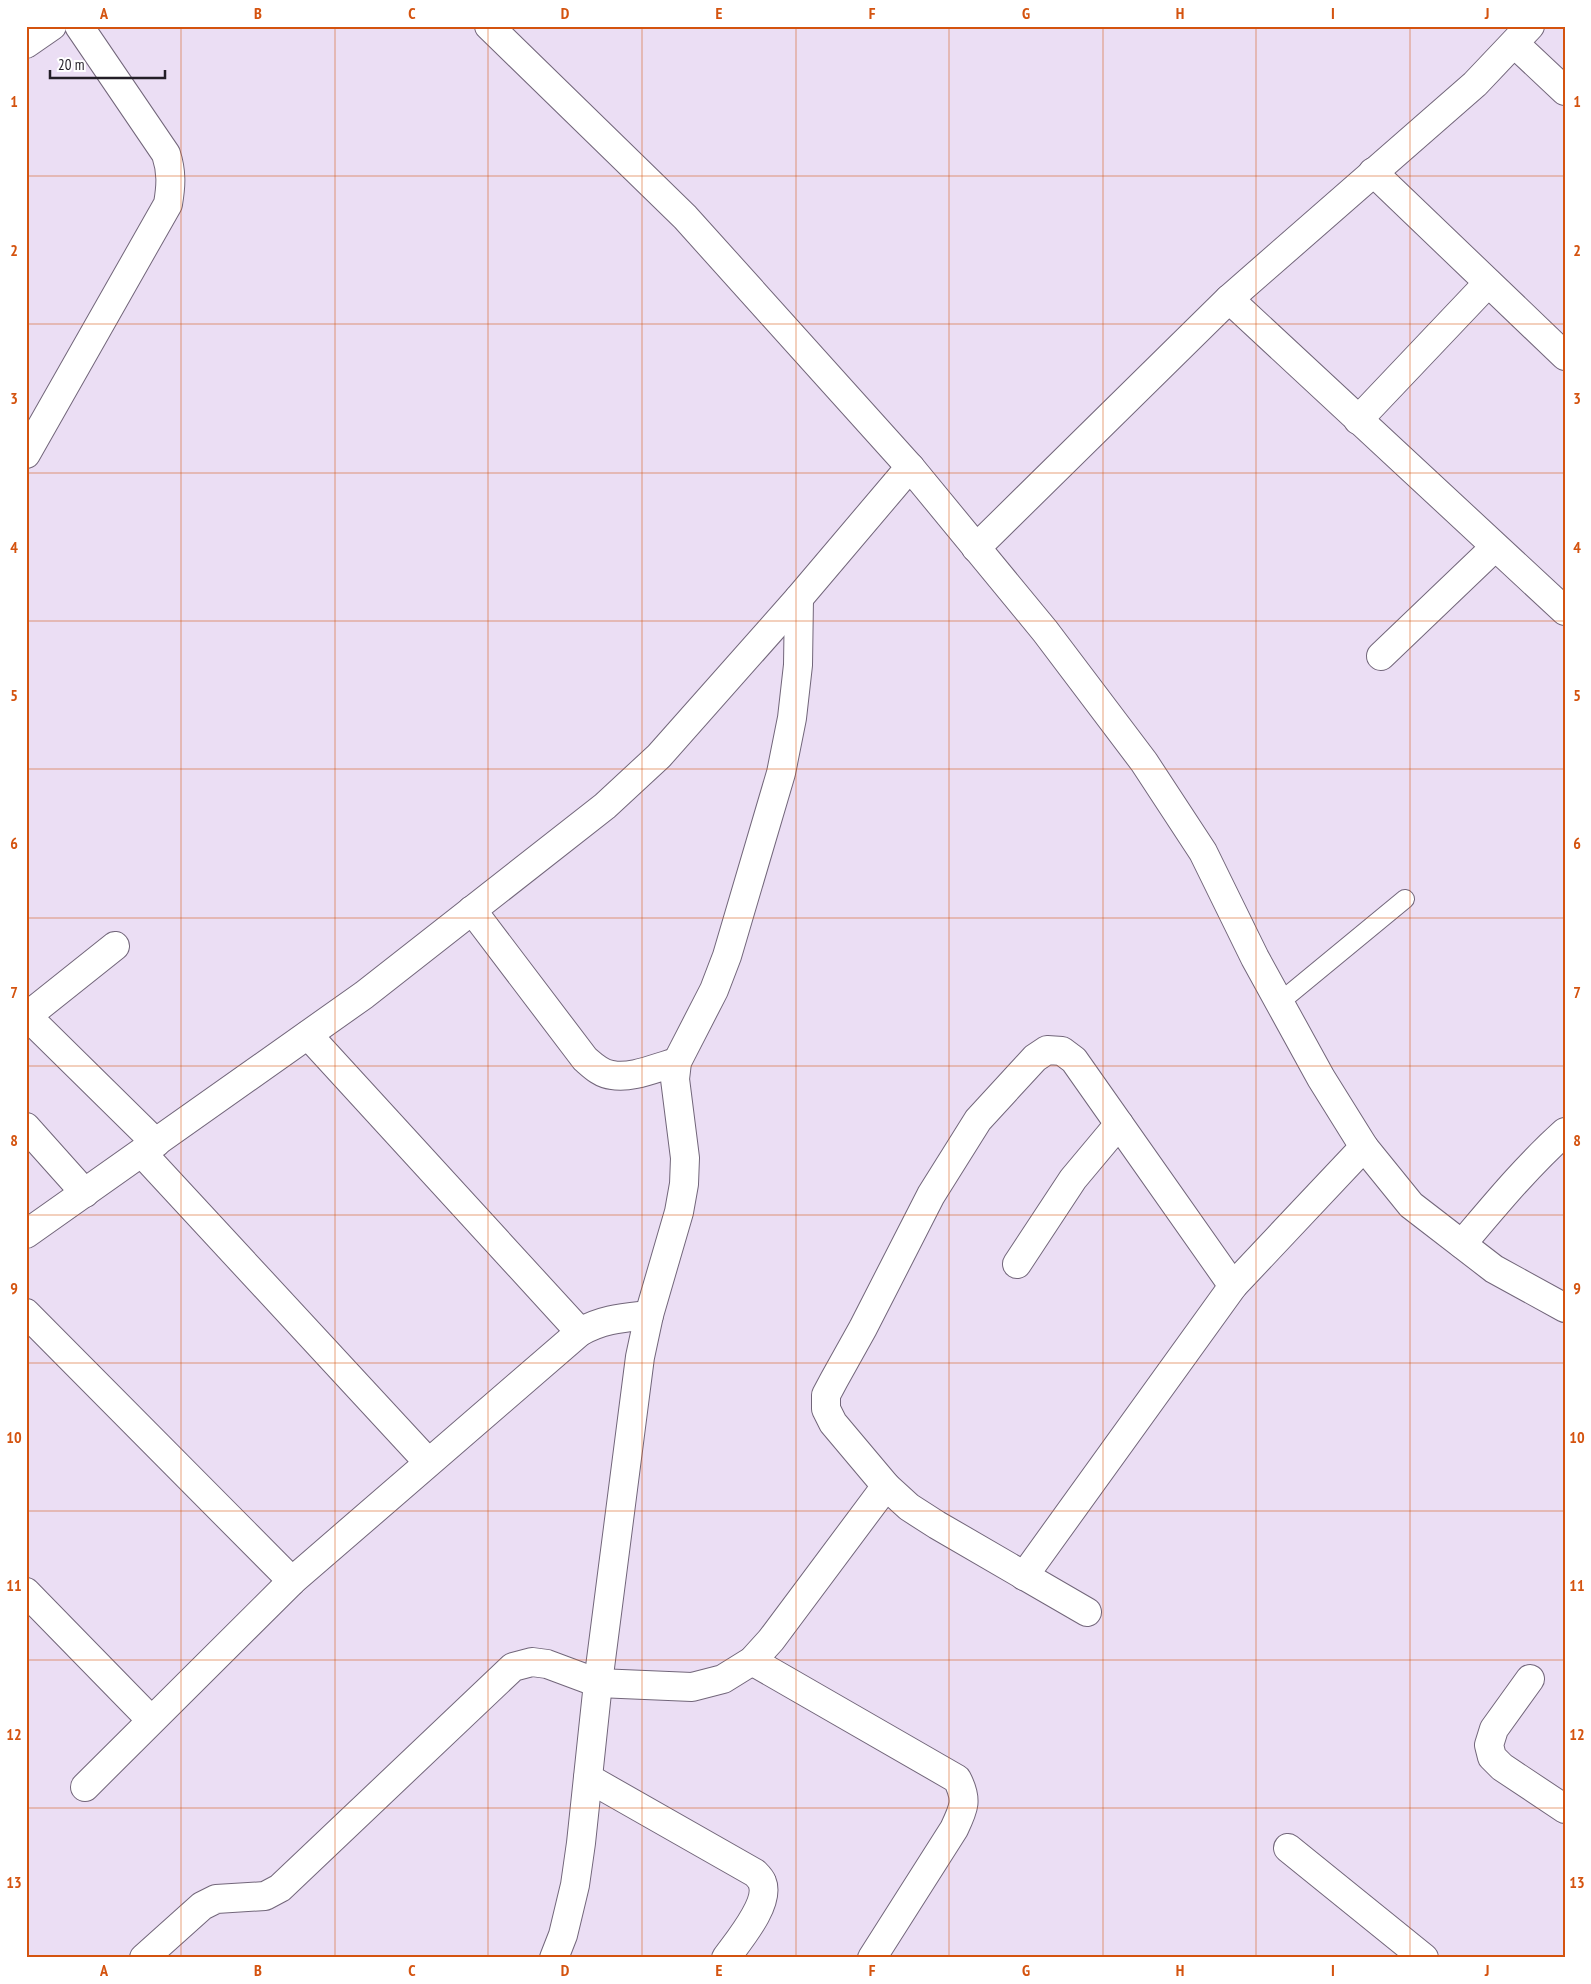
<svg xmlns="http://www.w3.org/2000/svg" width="1591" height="1984" font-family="'PT Sans Narrow',sans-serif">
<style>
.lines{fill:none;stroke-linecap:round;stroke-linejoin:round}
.lane-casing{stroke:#72667a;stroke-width:20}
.street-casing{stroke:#72667a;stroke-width:30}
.secondary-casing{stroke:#72667a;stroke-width:30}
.lane{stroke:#fff;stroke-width:18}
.street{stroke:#fff;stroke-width:28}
.secondary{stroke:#fff;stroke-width:28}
.grid{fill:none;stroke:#d4530f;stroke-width:1;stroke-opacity:0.55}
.neatline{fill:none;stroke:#d4530f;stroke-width:2}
.grid-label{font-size:16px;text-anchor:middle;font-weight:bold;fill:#d4530f}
</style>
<rect width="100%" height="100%" fill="#ebdef4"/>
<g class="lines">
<defs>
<polyline id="lane" points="1280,1002 1405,899"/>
<g id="street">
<polyline points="26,44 52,26"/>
<polyline points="1515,44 1565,91"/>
<polyline points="1373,172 1565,356"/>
<polyline points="1229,299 1565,611"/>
<polyline points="1358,420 1488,283"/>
<path d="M 26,454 L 168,204 C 171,186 172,172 166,154 L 79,26"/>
<polyline points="976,548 1229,299 1475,84 1530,26"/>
<polyline points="1381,656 1495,547"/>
<path d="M 472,910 L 585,1059 C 593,1066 601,1074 612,1075 C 632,1079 657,1067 677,1062"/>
<polyline points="27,1016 156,1143"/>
<polyline points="26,1017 115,946"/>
<polyline points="308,1035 580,1332"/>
<polyline points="26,1127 85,1193"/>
<polyline points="142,1153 428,1462"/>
<polyline points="26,1234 364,995 605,806 659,756 799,598 910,467"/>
<path d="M 1462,1244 C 1495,1205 1527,1166 1565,1132"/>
<polyline points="1017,1264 1073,1179 1119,1124"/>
<polyline points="26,1313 292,1581"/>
<polyline points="1024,1576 1233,1286 1364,1147"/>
<polyline points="26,1592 151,1720"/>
<polyline points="1087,1612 937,1525 909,1507 886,1486 833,1423 826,1409 826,1395 834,1380 863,1328 931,1195 978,1120 1035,1058 1047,1050 1062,1051 1074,1060 1233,1286"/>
<path d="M 752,1661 L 957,1779 C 968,1800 964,1808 954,1829 L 872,1958"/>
<polyline points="1530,1679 1494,1729 1489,1745 1492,1757 1502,1767 1565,1809"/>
<path d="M 588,1778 L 755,1873 C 757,1875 761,1879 762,1882 C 771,1903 738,1941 726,1958"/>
<path d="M 85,1787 L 292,1581 L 580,1332 C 603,1319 622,1318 649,1315"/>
<polyline points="1288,1848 1424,1958"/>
<polyline points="144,1958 202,1906 216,1899 265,1896 280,1888 513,1667 532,1662 547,1664 598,1683 692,1687 723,1679 752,1661 771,1640 886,1486"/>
<polyline points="554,1958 563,1935 575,1885 581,1843 598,1683 640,1357 649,1315 679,1212 684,1184 685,1158 675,1079 677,1062 714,990 727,956 781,773 792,718 798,665 799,598"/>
</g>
<polyline id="secondary" points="489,26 685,217 910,467 1045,631 1144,762 1203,852 1255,958 1321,1078 1364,1147 1411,1205 1494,1269 1565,1308"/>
</defs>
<!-- lane casing -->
<use href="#lane" class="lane-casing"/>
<!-- street casing -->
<use href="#street" class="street-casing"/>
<!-- secondary casing -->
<use href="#secondary" class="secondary-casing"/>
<!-- lane -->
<use href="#lane" class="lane"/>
<!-- street -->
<use href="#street" class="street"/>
<!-- secondary -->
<use href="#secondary" class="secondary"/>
</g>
<!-- grid -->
<path class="grid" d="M 181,26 L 181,1958M 335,26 L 335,1958M 488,26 L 488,1958M 642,26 L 642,1958M 796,26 L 796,1958M 949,26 L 949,1958M 1103,26 L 1103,1958M 1256,26 L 1256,1958M 1410,26 L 1410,1958M 26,176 L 1565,176M 26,324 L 1565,324M 26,473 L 1565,473M 26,621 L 1565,621M 26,769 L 1565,769M 26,918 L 1565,918M 26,1066 L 1565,1066M 26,1215 L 1565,1215M 26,1363 L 1565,1363M 26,1511 L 1565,1511M 26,1660 L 1565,1660M 26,1808 L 1565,1808"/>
<!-- border -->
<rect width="1591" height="1984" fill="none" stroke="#ffffff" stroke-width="55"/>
<!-- scale -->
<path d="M50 70v8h115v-8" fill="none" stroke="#231e27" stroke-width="2.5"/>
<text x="58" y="70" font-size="15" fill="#231e27" stroke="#ffffff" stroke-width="4" paint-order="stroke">20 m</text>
<rect x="28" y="28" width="1536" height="1928" class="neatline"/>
<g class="grid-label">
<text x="104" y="19">A</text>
<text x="258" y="19">B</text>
<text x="412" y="19">C</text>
<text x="565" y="19">D</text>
<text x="719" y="19">E</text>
<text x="872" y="19">F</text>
<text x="1026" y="19">G</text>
<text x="1180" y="19">H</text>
<text x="1333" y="19">I</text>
<text x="1487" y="19">J</text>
<text x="14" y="107">1</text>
<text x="1577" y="107">1</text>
<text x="14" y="256">2</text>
<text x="1577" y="256">2</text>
<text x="14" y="404">3</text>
<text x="1577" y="404">3</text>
<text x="14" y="553">4</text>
<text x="1577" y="553">4</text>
<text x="14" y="701">5</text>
<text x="1577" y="701">5</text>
<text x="14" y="849">6</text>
<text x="1577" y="849">6</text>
<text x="14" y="998">7</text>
<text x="1577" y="998">7</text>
<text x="14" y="1146">8</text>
<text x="1577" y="1146">8</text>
<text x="14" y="1294">9</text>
<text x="1577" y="1294">9</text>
<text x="14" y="1443">10</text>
<text x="1577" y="1443">10</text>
<text x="14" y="1591">11</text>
<text x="1577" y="1591">11</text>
<text x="14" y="1740">12</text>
<text x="1577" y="1740">12</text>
<text x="14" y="1888">13</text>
<text x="1577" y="1888">13</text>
<text x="104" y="1976">A</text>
<text x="258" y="1976">B</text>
<text x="412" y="1976">C</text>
<text x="565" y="1976">D</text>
<text x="719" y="1976">E</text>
<text x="872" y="1976">F</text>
<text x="1026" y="1976">G</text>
<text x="1180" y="1976">H</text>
<text x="1333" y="1976">I</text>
<text x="1487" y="1976">J</text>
</g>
</svg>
